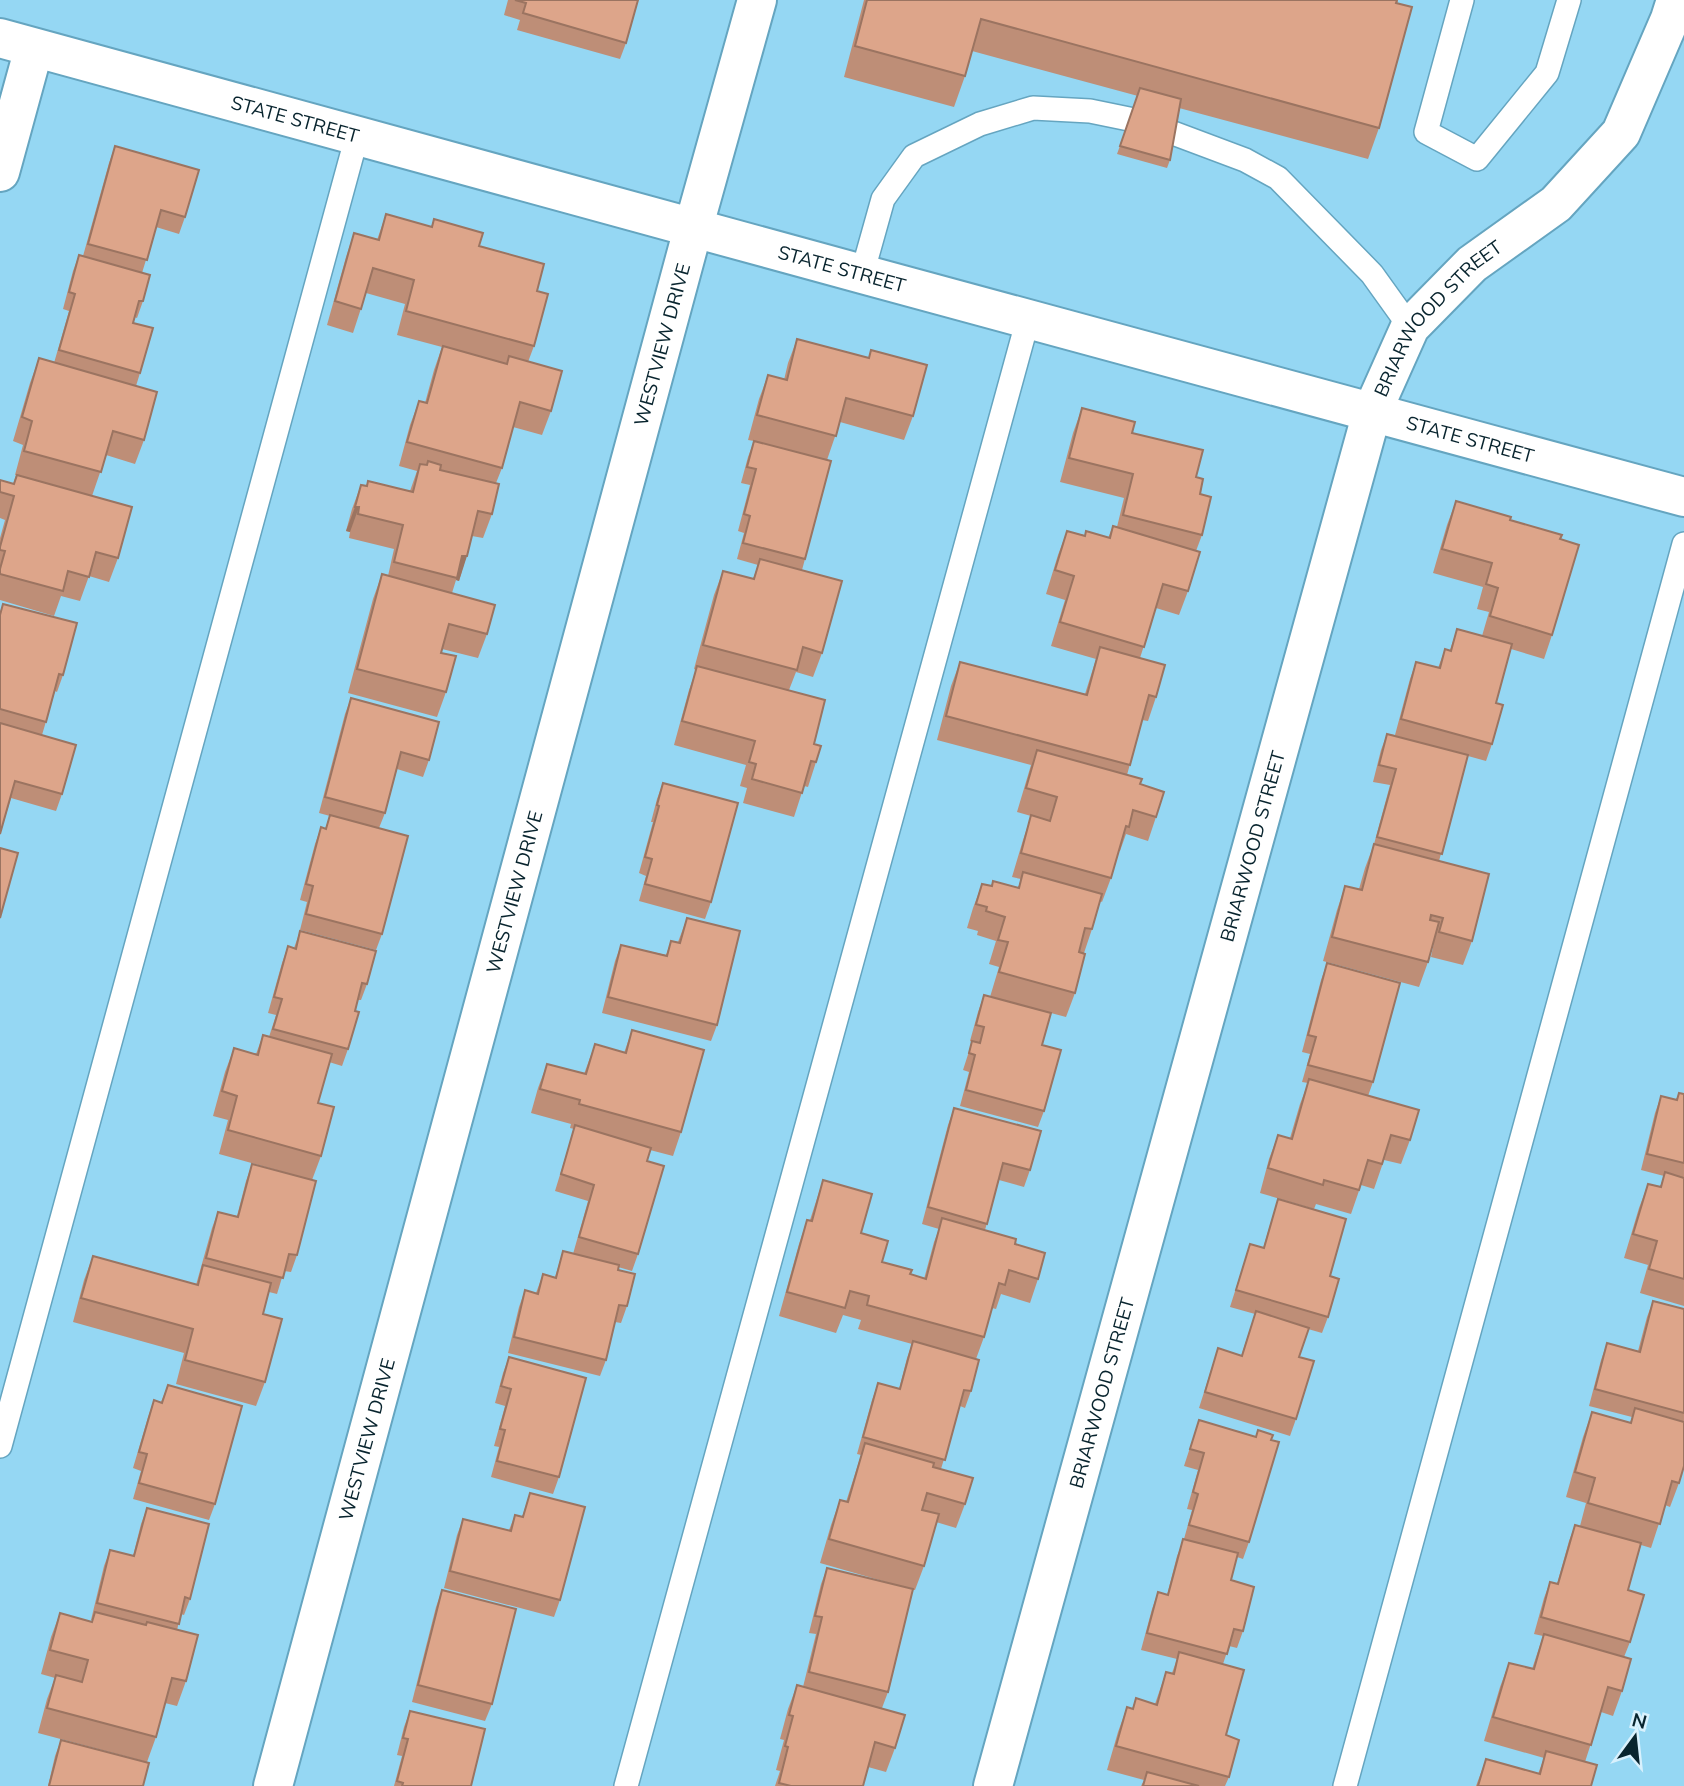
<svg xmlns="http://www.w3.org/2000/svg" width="1684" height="1786" font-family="Mulish,sans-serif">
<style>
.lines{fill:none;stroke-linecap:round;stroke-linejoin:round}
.lane-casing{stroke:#65a5c0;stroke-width:26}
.street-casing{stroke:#65a5c0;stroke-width:42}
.lane{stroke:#fff;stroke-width:23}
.street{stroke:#fff;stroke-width:38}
.wall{fill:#be8e77}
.shaded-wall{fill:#9b7461}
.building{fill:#dda58a;stroke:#9b7461;stroke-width:2}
.labels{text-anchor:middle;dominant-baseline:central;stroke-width:6;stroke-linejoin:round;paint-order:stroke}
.street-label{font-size:19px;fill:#08242e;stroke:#d8f1fd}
</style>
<rect width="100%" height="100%" fill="#95d7f3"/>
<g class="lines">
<defs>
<g id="lane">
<polyline points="1462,0 1426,132 1477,159 1547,73 1569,0"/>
<polyline points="1173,133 1245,160 1278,178 1372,274 1410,327"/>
<polyline points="862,274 883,199 914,156 980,124 1033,108 1090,111 1129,119"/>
<polyline points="0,1446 357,136"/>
<polyline points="626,1786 1028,319"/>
<polyline points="1345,1786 1684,544"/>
</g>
<g id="street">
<path id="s1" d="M 0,38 L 862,274 L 1684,497"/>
<polyline points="0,172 34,48"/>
<path id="s2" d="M 273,1786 L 693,229 L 757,0"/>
<path id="s3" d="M 993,1786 L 1372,412 L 1410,327 L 1472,264 L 1556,204 L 1621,133 L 1670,19 L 1676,0"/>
</g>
</defs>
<!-- lane casing -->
<use href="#lane" class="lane-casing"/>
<!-- street casing -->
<use href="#street" class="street-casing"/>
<!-- lane -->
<use href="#lane" class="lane"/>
<!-- street -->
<use href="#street" class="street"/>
</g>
<!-- wall -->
<g class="wall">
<polygon points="508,0 638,0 626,43 620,59 517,30 520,20 504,15"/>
<polygon points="864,0 1398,0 1379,128 1368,159 1179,108 1170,160 1167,168 1117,154 1138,96 972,51 965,76 954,107 844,77"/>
<polygon points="115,146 185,217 179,234 156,227 142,273 143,301 137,318 134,317 133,323 140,373 136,386 144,440 135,464 106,455 92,496 118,558 109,582 89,576 80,601 61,596 54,616 0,600 0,538 5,520 0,518 0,480 13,484 16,475 15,475 23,445 13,441 30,383 39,358 54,363 69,311 63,309 73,271 79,255 83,256 109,163"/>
<polygon points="386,214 431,227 434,219 479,246 537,291 534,346 528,362 551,411 542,435 513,427 502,468 496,483 492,514 483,538 472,536 459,581 456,580 452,593 487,634 478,658 442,649 441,653 446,692 437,717 348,693 373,599 382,574 388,576 394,549 349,538 350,532 346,531 352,509 361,485 410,491 417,471 399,466 410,425 419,401 425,403 434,370 442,347 397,335 405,304 366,293 353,333 327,325 346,257 354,233 377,240"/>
<polygon points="797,339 869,358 871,350 913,416 904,440 840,422 827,460 805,559 802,570 822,653 813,677 796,672 789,690 814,744 816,762 808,787 804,786 794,817 743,803 747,788 740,786 746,765 674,745 689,690 696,670 694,669 714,595 723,571 753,579 758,565 737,559 744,533 738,531 750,485 741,483 748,457 754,441 748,440 759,399 768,375 784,380 788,363"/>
<polygon points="1082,408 1132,433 1196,477 1200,494 1202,535 1196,551 1188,591 1179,615 1156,608 1140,658 1156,697 1148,721 1142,720 1127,775 1140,784 1156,817 1148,841 1126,834 1120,851 1119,851 1111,878 1102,902 1100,901 1092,929 1084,953 1075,993 1066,1017 990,997 999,967 989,964 996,941 977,935 978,931 967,928 973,908 982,884 992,886 1018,888 1021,879 1012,877 1023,840 1031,816 1017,812 1031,765 937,740 951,686 960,662 1085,694 1096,659 1051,646 1065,600 1046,594 1058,555 1067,531 1084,535 1108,538 1113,526 1117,527 1124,498 1060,482 1073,433"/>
<polygon points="1456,501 1560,539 1552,635 1544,659 1511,649 1496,703 1492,744 1486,761 1468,756 1439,861 1472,941 1463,965 1431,957 1434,942 1428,962 1419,987 1323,961 1337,910 1345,886 1359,889 1365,868 1374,844 1390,785 1373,782 1381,750 1387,734 1395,735 1410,679 1416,662 1438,668 1445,649 1450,650 1457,629 1482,636 1489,612 1477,609 1483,587 1433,573 1447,525"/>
<polygon points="3,604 63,675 57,692 55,691 42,735 62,794 56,811 11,798 0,834 0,612"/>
<polygon points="351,698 429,760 423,777 397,769 385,813 379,828 382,934 376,950 300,930 307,902 300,900 315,844 321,827 325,829 330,816 319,813 345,714"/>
<polygon points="663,783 711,902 705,919 639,901 646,876 639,873 653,822 651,822 657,799"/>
<polygon points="687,918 717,1025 711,1041 602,1013 615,961 621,945 666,955 671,941 678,942"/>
<polygon points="300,931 367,984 361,1000 358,1000 355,1011 348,1049 342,1066 329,1062 318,1103 321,1156 312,1180 219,1154 228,1120 213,1116 225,1072 234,1048 256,1054 263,1035 269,1037 276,1015 268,1013 282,963 288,946 294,948"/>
<polygon points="1327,963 1373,1082 1368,1096 1410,1140 1401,1164 1384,1160 1374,1189 1361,1185 1351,1214 1316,1204 1314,1209 1260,1193 1269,1159 1278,1135 1290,1138 1300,1104 1308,1083 1302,1082 1310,1054 1302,1052 1321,980"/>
<polygon points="984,995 1042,1045 1044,1111 1038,1127 960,1106 969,1072 963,1070 972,1042 970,1041 978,1012"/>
<polygon points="632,1030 681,1132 673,1156 650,1150 647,1161 638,1254 632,1271 618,1267 618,1270 627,1306 621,1323 615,1322 606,1360 600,1376 508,1353 519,1307 525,1290 536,1293 543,1274 555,1277 563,1251 573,1254 588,1201 555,1191 574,1129 570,1128 571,1124 531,1113 538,1088 547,1064 584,1074 595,1044 624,1053"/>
<polygon points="1679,1093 1684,1094 1684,1306 1640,1293 1648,1265 1624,1258 1639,1208 1648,1184 1660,1187 1664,1176 1641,1170 1655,1113 1661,1096 1676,1100"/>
<polygon points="954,1108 1030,1170 1024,1187 999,1180 985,1230 1015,1244 1038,1279 1030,1303 1001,1294 996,1309 992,1308 984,1337 976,1359 971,1391 965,1408 960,1406 941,1469 965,1504 956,1528 936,1522 924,1566 915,1590 913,1590 888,1692 882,1708 895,1748 886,1772 868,1767 863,1786 775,1786 780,1771 776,1770 784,1740 780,1739 788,1709 797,1685 803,1687 816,1634 809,1633 821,1584 827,1568 900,1586 820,1563 831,1525 840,1500 846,1502 861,1455 857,1454 872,1400 878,1383 899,1389 907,1358 912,1344 858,1329 861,1320 843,1315 836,1333 779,1316 799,1244 807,1220 810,1220 823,1180 882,1262 910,1274 924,1279 934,1242 939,1229 922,1224 948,1125"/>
<polygon points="252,1164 297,1255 291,1272 284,1271 277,1294 269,1292 263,1314 265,1382 256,1406 176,1384 184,1353 73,1322 84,1280 93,1256 196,1285 212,1228 218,1212 237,1216 246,1181"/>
<polygon points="1278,1199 1330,1276 1328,1317 1322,1333 1308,1329 1299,1357 1296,1419 1290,1436 1199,1408 1218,1348 1241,1356 1255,1314 1230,1307 1250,1244 1263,1248"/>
<polygon points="1653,1301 1684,1309 1684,1420 1679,1483 1670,1507 1665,1505 1651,1548 1641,1545 1628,1590 1630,1642 1624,1657 1622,1691 1613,1716 1601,1712 1585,1762 1591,1786 1476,1786 1486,1759 1538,1774 1544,1758 1484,1741 1500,1687 1509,1663 1532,1669 1543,1636 1534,1634 1544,1598 1550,1582 1557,1584 1569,1541 1575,1525 1580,1526 1586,1503 1566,1497 1583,1437 1592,1412 1630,1423 1632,1417 1589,1406 1601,1360 1607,1343 1638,1351 1647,1317"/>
<polygon points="509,1357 559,1477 553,1494 491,1477 499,1447 494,1446 505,1406 495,1403 503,1373"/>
<polygon points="168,1385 215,1504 209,1520 133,1499 141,1471 133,1468 148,1417 154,1400 161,1402"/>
<polygon points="1199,1420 1255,1437 1271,1440 1249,1542 1243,1559 1237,1557 1231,1580 1243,1631 1237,1648 1229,1646 1223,1664 1226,1735 1229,1777 1225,1786 1141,1786 1144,1780 1107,1770 1118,1732 1127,1707 1132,1709 1136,1698 1155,1704 1166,1672 1172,1673 1177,1659 1141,1650 1152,1609 1158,1592 1167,1595 1177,1556 1184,1539 1192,1510 1187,1509 1198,1470 1184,1466"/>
<polygon points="530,1493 560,1600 554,1617 444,1588 457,1535 463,1519 509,1530 515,1515 522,1517"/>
<polygon points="147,1508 190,1599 184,1615 181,1614 177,1630 186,1681 177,1706 165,1703 156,1737 147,1762 38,1733 47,1699 55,1678 41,1674 51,1637 60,1613 92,1622 92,1620 91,1620 104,1566 110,1550 133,1556 141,1524"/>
<polygon points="442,1590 492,1704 485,1721 412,1702 436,1607"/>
<polygon points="410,1711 471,1786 394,1786 402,1756 397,1755 404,1727"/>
<polygon points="61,1740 143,1786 48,1786 55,1756"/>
</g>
<!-- shaded-wall -->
<g class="shaded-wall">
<polygon points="355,507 359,507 350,532 346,531"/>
<polygon points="462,556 467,556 459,581 456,580"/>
</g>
<!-- building -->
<g class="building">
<polygon points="515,0 638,0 626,43 523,13 526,3"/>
<polygon points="867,0 1397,0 1396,3 1412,7 1379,128 981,19 965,76 855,46"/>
<polygon points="1140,88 1181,99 1170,160 1120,146"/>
<polygon points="115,146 199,170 185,217 161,210 147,260 88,244"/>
<polygon points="386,214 432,227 434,219 483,233 479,246 544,264 537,291 548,294 534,346 406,311 414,280 373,268 361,309 335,301 354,233 379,240"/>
<polygon points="79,255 150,275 143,301 139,301 133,323 153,328 140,373 59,350 75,294 69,292"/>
<polygon points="797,339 869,358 871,350 927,365 913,416 846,398 836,436 757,415 768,375 787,380"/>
<polygon points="443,346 507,364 509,356 562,371 551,411 520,402 502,468 407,442 419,401 427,403"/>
<polygon points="39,358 157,392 144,440 113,431 101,472 24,451 32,421 22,417"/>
<polygon points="1082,408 1135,422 1132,433 1203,450 1196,477 1203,479 1200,494 1211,497 1202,535 1123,515 1133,474 1069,458"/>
<polygon points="754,441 831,461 805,559 743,543 750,516 744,514 756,469 747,467"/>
<polygon points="428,461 441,465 440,470 499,484 492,514 478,511 467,556 462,556 457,578 394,562 403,525 358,514 359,507 355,507 361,485 367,486 368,481 413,492 420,464 427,465"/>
<polygon points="17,475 132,507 118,558 96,552 89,577 68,571 63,591 0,574 0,569 5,551 0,550 0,547 14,496 0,492 0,480 14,484"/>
<polygon points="1456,501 1511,517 1510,520 1562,535 1560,539 1579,545 1552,635 1490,616 1498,588 1486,584 1492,563 1442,549"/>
<polygon points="1113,526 1200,552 1188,591 1163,584 1144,647 1060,622 1074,576 1055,570 1067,531 1085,536 1086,531 1110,538"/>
<polygon points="760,559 842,581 822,653 803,647 797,670 703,645 723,571 754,579"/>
<polygon points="382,574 495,605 487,634 449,624 441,653 456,656 446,692 357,669"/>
<polygon points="3,604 77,623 63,675 59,674 46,722 0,709 0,615"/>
<polygon points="1457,629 1512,644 1496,703 1503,705 1492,744 1401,719 1416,662 1440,668 1445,649 1451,651"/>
<polygon points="1100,647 1165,665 1156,697 1149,695 1130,765 946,716 960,662 1087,695"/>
<polygon points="697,666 825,700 814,744 821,746 816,762 811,761 802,793 752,779 756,764 749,762 755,741 682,721"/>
<polygon points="351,698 439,722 429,760 401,752 385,813 325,797"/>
<polygon points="0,723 76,745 62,794 15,781 0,834"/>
<polygon points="1387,734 1468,755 1442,854 1377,837 1396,769 1379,765"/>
<polygon points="1037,750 1142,779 1140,784 1164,792 1156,817 1133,810 1129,827 1126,826 1111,878 1021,853 1031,815 1050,821 1057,797 1026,788"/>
<polygon points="663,783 738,803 711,902 645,884 652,859 645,857 659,806 657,805"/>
<polygon points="330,815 408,836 382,934 306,914 313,886 306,884 321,827 326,829"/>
<polygon points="1374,844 1489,874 1472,941 1439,932 1443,918 1431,915 1430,920 1439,922 1428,962 1332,937 1345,886 1362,890"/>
<polygon points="0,848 18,853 0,918"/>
<polygon points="1023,872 1102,894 1092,929 1085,928 1079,952 1085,954 1075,993 999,972 1008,942 998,940 1005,917 986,911 987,907 976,904 982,884 992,886 993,881 1019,888"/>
<polygon points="687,918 740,931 717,1025 608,997 621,945 667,956 671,941 680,943"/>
<polygon points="300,931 376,951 367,984 362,983 355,1011 359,1012 348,1049 273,1029 282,999 274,997 288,946 296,949"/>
<polygon points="1327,963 1400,983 1373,1082 1308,1065 1316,1037 1308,1035"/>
<polygon points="984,995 1051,1013 1042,1045 1061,1050 1044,1111 966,1090 975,1055 969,1053 972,1041 980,1043 984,1027 976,1025"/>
<polygon points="632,1030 704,1050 681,1132 579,1104 580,1100 540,1089 547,1064 586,1074 595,1044 626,1053"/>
<polygon points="263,1035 332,1054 318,1103 334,1107 321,1156 228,1130 237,1096 222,1091 234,1048 258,1055"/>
<polygon points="1309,1079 1419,1110 1410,1140 1391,1135 1382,1164 1368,1160 1359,1190 1324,1180 1323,1185 1268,1168 1278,1135 1292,1139"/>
<polygon points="1679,1093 1684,1094 1684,1163 1647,1154 1661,1096 1677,1100"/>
<polygon points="954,1108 1041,1131 1030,1170 1003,1163 987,1224 928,1207"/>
<polygon points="575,1125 651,1148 647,1161 664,1166 638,1254 579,1237 594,1185 561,1174"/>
<polygon points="252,1164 316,1181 297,1255 289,1254 283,1278 206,1258 218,1212 238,1217"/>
<polygon points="1665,1172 1684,1178 1684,1279 1649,1269 1657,1241 1633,1234 1648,1184 1661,1187"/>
<polygon points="823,1180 872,1194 861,1233 888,1241 882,1262 912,1270 910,1274 926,1279 942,1218 1016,1239 1015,1244 1045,1253 1038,1279 1009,1270 1005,1285 999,1283 984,1337 867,1305 869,1296 850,1291 845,1308 787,1292 807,1220 812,1221"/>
<polygon points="1278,1199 1346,1219 1330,1276 1339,1279 1328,1317 1236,1290 1250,1244 1264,1248"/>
<polygon points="563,1251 619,1265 618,1270 635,1274 627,1306 619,1305 606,1360 514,1337 525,1290 538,1294 543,1274 556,1278"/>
<polygon points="93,1256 198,1285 203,1265 271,1283 263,1314 282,1319 265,1382 185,1360 193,1329 81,1298"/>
<polygon points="1653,1301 1684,1309 1684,1413 1595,1389 1607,1343 1640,1352"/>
<polygon points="1256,1311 1309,1328 1299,1357 1314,1361 1296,1419 1205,1392 1218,1348 1242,1356"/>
<polygon points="913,1341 979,1360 971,1391 964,1390 945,1460 863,1437 878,1383 900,1389"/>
<polygon points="509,1357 586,1378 559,1477 497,1461 505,1430 500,1429 511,1389 501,1386"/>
<polygon points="168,1385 242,1406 215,1504 139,1483 147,1454 139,1452 154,1400 162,1403"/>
<polygon points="1635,1408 1684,1422 1684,1466 1679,1483 1672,1481 1660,1524 1588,1503 1595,1478 1575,1472 1592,1412 1631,1423"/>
<polygon points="1199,1420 1256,1437 1258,1430 1273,1435 1271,1440 1279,1442 1249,1542 1189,1525 1198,1494 1193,1492 1204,1453 1190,1449"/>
<polygon points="865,1443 934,1463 933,1467 973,1478 965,1504 927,1493 922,1510 939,1514 924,1566 829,1539 840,1500 848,1502"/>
<polygon points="530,1493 585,1507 560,1600 450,1571 463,1519 511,1531 515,1515 523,1517"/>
<polygon points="147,1508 209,1524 190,1599 185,1597 179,1624 97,1603 110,1550 134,1556"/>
<polygon points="1575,1525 1641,1543 1628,1590 1644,1595 1630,1642 1541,1617 1550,1582 1558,1584"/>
<polygon points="1183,1539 1238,1553 1231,1580 1254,1587 1243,1631 1234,1629 1227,1654 1147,1633 1158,1592 1168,1595"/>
<polygon points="827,1568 913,1589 888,1692 809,1672 822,1617 815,1616"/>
<polygon points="442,1590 516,1609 492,1704 418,1685"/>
<polygon points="95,1612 146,1625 147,1622 198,1635 186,1681 172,1678 156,1737 47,1708 56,1675 82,1682 88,1660 50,1650 60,1613 92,1622"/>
<polygon points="1544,1634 1631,1659 1622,1691 1608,1687 1591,1745 1493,1717 1509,1663 1534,1669"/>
<polygon points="1179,1652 1244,1670 1226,1735 1239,1740 1229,1777 1116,1746 1127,1707 1133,1709 1136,1698 1157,1705 1166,1672 1174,1674"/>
<polygon points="797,1685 905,1715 895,1748 875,1742 863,1786 791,1786 779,1783 788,1747 785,1746 793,1716 789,1715"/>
<polygon points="410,1711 485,1729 471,1786 402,1786 403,1783 397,1781 408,1739 403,1738"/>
<polygon points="61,1740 149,1763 143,1786 49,1786"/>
<polygon points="1546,1751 1597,1765 1591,1786 1478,1786 1486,1759 1540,1774"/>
<polygon points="1147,1772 1199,1786 1143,1786"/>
</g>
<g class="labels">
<!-- street labels -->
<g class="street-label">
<text stroke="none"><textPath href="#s1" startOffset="306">STATE STREET</textPath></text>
<text stroke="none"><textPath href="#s1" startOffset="873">STATE STREET</textPath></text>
<text stroke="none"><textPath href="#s3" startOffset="1542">BRIARWOOD STREET</textPath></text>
<text stroke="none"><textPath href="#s2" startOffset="1493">WESTVIEW DRIVE</textPath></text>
<text stroke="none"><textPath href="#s1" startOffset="1524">STATE STREET</textPath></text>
<text stroke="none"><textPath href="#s3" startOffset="975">BRIARWOOD STREET</textPath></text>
<text stroke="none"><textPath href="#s2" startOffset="926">WESTVIEW DRIVE</textPath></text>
<text stroke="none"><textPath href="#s3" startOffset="408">BRIARWOOD STREET</textPath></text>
<text stroke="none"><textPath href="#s2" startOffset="359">WESTVIEW DRIVE</textPath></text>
</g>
</g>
<!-- north arrow -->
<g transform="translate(1635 1737) rotate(15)" stroke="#d8f1fd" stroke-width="5" paint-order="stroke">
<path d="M0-5L12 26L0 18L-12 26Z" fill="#08242e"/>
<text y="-10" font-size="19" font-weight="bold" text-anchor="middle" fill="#08242e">N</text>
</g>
</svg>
